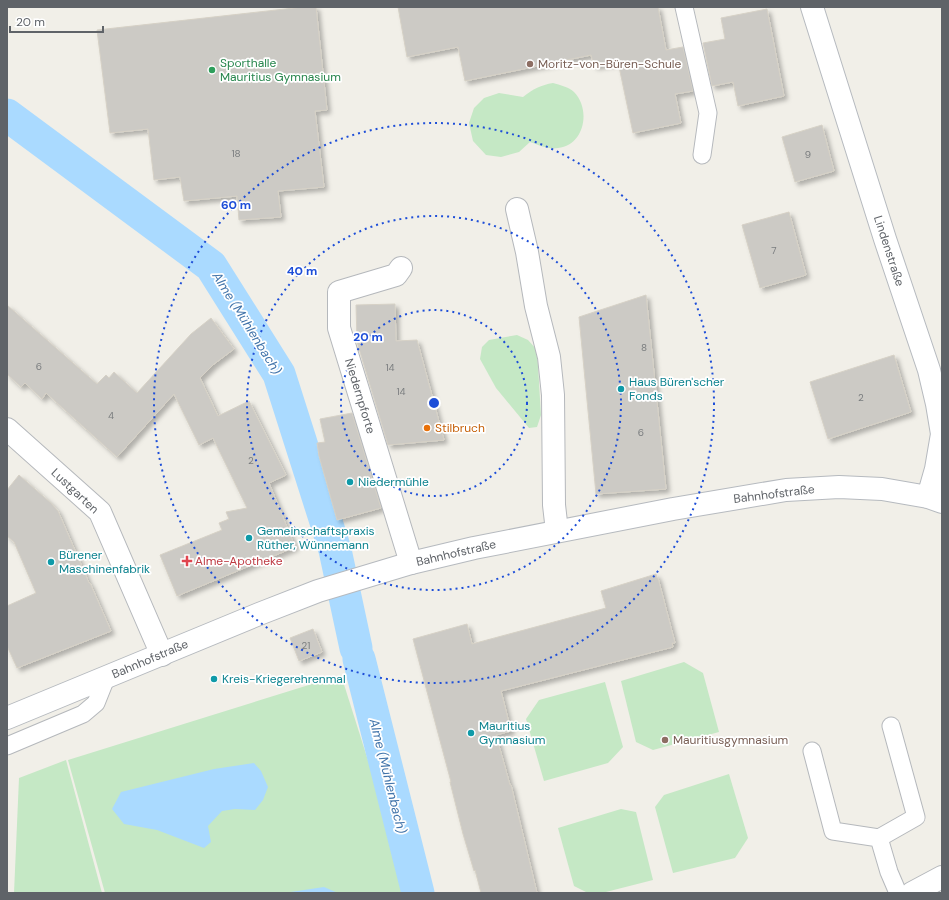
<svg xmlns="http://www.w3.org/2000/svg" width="949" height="900" font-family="'DM Sans',sans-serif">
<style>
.green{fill:#c5e8c5}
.water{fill:#aadaff}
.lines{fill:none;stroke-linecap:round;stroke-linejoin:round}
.canal{stroke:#aadaff;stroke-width:33}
.building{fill:#cccac5;stroke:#d6d1c6;filter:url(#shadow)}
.service-casing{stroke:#b5b8bc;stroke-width:19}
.minor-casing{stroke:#b5b8bc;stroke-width:24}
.secondary-casing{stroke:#b6babf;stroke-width:24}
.service{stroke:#fff;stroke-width:17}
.minor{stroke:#fff;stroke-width:22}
.secondary{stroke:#fff;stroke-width:22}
.ring{fill:none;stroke:#1d4ed8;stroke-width:2;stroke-dasharray:2 4}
.education-dot{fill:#8d6e63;stroke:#fff;stroke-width:1.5}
.leisure-dot{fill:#2e9e5b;stroke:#fff;stroke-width:1.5}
.culture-dot{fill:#0f9aa8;stroke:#fff;stroke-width:1.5}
.food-dot{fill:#e8710a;stroke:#fff;stroke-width:1.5}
.health-dot{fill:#e0444e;stroke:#fff;stroke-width:1.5}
.labels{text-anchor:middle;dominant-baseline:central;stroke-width:3.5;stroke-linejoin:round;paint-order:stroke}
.number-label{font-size:10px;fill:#7a7d7f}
.leisure-label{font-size:12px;fill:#27864d;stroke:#fff;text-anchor:start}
.education-label{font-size:12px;fill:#785e54;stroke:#fff;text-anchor:start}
.street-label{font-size:12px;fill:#5f6368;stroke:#fff}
.culture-label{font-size:12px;fill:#0d838f;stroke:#fff;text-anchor:start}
.food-label{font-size:12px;fill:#c56008;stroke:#fff;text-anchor:start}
.health-label{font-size:12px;fill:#be3a42;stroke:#fff;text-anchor:start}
.water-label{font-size:13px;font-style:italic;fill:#4174aa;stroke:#fff}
.centre{fill:#1d4ed8;stroke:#fff;stroke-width:2}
.ring-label{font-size:12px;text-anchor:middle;font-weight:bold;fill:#1d4ed8;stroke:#fff;stroke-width:3.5;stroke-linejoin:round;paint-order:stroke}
</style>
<defs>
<filter id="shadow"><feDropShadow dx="3.5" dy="3.5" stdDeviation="2" flood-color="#0004"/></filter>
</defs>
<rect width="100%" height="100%" fill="#f1efe8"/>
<!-- green -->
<g class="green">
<path d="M 553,83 C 560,85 569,87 574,92 C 591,109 585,145 558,148 C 549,150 539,145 530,142 L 519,152 L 501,157 L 486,155 L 473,141 L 469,123 L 474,108 L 484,98 L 499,93 L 523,97 C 533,89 541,85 553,83 Z"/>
<polygon points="517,335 528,340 537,350 541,415 537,427 529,428 496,388 480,359 482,347 489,340"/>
<polygon points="684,662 703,673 719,732 653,750 636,742 621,681"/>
<polygon points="341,675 410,893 105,893 68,760"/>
<polygon points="605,682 623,747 608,763 544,781 526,719 539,700"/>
<polygon points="66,760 102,893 14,893 19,778"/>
<polygon points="729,774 748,838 735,858 673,873 655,807 664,795"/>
<polygon points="621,809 636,812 653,880 602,893 588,893 574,886 558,828"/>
</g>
<!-- water -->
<g class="water">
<polygon points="254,763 261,771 268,787 263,800 255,810 235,809 222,811 208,826 211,842 204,848 157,830 124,824 112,809 121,792 214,769"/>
<polygon points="324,887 338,893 284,893"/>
</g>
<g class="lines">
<!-- canal -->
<g class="canal">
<polyline points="7,115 211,266 279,374 335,550 356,648"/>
<polyline points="359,659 418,893"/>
</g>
</g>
<!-- building -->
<g class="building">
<polygon points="303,7 316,7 327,110 315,111 324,187 278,191 281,217 239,220 237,196 184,201 180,177 154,180 148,129 110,133 97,30"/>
<polygon points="398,7 658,7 666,50 683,47 693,91 675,94 681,123 633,133 618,62 594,66 591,55 465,81 458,47 407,57"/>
<polygon points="767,9 784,96 738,106 733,82 712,86 703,43 725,39 721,18"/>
<polygon points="822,125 834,171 795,182 782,137"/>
<polygon points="789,212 806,275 760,288 742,225"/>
<polygon points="646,295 666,489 596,494 579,317"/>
<polygon points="395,304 396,341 417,340 444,440 388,445 357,342 356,305"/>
<polygon points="7,305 97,384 106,375 109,378 114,372 137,393 191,334 211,318 234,349 214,364 200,378 218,416 249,401 286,475 269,483 295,547 177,596 160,555 222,530 219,523 229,519 226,512 247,508 213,438 199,445 174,394 117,457 46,393 42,399 25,383 21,387 7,374"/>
<polygon points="894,355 911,412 828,439 810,382"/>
<polygon points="352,413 381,508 337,520 319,456 317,443 325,442 320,419"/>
<polygon points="19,475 51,503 58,511 89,583 90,583 111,631 17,668 7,646 7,606 36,593 14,542 7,536 7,490"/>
<polygon points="656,574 657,578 658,578 675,643 672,643 673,647 501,691 511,731 496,735 510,785 511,785 537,893 481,893 475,870 474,871 463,834 450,782 451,782 413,639 467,624 472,644 606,608 601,591"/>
<polygon points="313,629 322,652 299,661 290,638"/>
</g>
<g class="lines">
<defs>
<g id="service">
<polyline points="684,7 708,113 702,155"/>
<polyline points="7,746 83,714 96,703 106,678"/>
<polyline points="812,751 833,831 879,838 889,872 898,893"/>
<polyline points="879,838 916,817 891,726"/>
</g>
<g id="minor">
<polyline points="517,209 527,252 536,306 549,357 553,395 554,505 557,531"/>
<polyline points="401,268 396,275 339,292 339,328 411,563"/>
<polyline points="7,429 100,512 162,655"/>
<polyline points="912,893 942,877"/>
</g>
<g id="secondary">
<polyline points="812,7 885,239 929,370 937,404 942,434 936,469 928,497"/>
<polyline points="7,718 259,614 318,591 411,563 474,548 673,509 786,490 839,487 882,489 928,497 942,502"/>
</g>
</defs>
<!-- service casing -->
<use href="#service" class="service-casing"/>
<!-- minor casing -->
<use href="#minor" class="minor-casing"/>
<!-- secondary casing -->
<use href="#secondary" class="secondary-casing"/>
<!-- service -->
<use href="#service" class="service"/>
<!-- minor -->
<use href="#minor" class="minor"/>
<!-- secondary -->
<use href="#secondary" class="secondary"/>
</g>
<!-- distance rings -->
<g class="ring">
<circle cx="434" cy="403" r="93"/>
<circle cx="434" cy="403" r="187"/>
<circle cx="434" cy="403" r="280"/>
</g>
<!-- markers -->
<g class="education-dot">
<circle cx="530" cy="64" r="4"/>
<circle cx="665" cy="740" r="4"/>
</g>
<circle class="leisure-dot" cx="212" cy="70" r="4"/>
<g class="culture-dot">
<circle cx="621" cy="389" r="4"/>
<circle cx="350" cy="482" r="4"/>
<circle cx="249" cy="538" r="4"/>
<circle cx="51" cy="562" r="4"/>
<circle cx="214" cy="679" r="4"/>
<circle cx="471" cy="733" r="4"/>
</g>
<circle class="food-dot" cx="427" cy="428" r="4"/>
<path class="health-dot" d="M185 555h4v4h4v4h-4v4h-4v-4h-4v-4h4z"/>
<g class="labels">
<!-- number labels -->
<g class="number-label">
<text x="236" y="153">18</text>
<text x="808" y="154">9</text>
<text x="774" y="250">7</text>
<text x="644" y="347">8</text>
<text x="39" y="366">6</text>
<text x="390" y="367">14</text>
<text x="401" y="391">14</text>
<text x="861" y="397">2</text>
<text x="111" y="415">4</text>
<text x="641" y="432">6</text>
<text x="251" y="460">2</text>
<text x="306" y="645">21</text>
</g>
<!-- leisure labels -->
<g class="leisure-label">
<text x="220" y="63">Sporthalle<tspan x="220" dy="14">Mauritius Gymnasium</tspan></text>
</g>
<!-- education labels -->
<g class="education-label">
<text x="538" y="64">Moritz-von-Büren-Schule</text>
<text x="673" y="740">Mauritiusgymnasium</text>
</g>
<!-- street labels -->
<g class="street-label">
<text transform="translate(889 251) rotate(72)">Lindenstraße</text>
<text transform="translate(360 396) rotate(73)">Niedernpforte</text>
<text transform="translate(75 491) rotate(43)">Lustgarten</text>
<text transform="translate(774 494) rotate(-7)">Bahnhofstraße</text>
<text transform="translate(456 553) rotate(-13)">Bahnhofstraße</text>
<text transform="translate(150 659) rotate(-23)">Bahnhofstraße</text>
</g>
<!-- culture labels -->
<g class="culture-label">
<text x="629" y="382">Haus Büren'scher<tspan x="629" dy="14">Fonds</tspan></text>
<text x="358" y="482">Niedermühle</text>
<text x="257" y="531">Gemeinschaftspraxis<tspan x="257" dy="14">Rüther, Wünnemann</tspan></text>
<text x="59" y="555">Bürener<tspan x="59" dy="14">Maschinenfabrik</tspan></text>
<text x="222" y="679">Kreis-Kriegerehrenmal</text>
<text x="479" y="726">Mauritius<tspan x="479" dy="14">Gymnasium</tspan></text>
</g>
<!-- food labels -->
<g class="food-label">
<text x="435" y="428">Stilbruch</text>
</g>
<!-- health labels -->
<g class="health-label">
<text x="195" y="561">Alme-Apotheke</text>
</g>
<!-- water labels -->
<g class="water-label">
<text transform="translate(247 323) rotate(58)">Alme (Mühlenbach)</text>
<text transform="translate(388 776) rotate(76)">Alme (Mühlenbach)</text>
</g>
</g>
<circle cx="434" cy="403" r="6" class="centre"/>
<g class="ring-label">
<text x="236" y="209">60 m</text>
<text x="302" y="275">40 m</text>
<text x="368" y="341">20 m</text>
</g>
<!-- border -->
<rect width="949" height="900" fill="none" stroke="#5f6368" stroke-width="16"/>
<!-- scale -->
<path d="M10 26v6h93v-6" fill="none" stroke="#5f6368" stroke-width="2"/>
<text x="16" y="26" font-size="12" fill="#5f6368" stroke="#ffffff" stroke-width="3" paint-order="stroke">20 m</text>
</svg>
